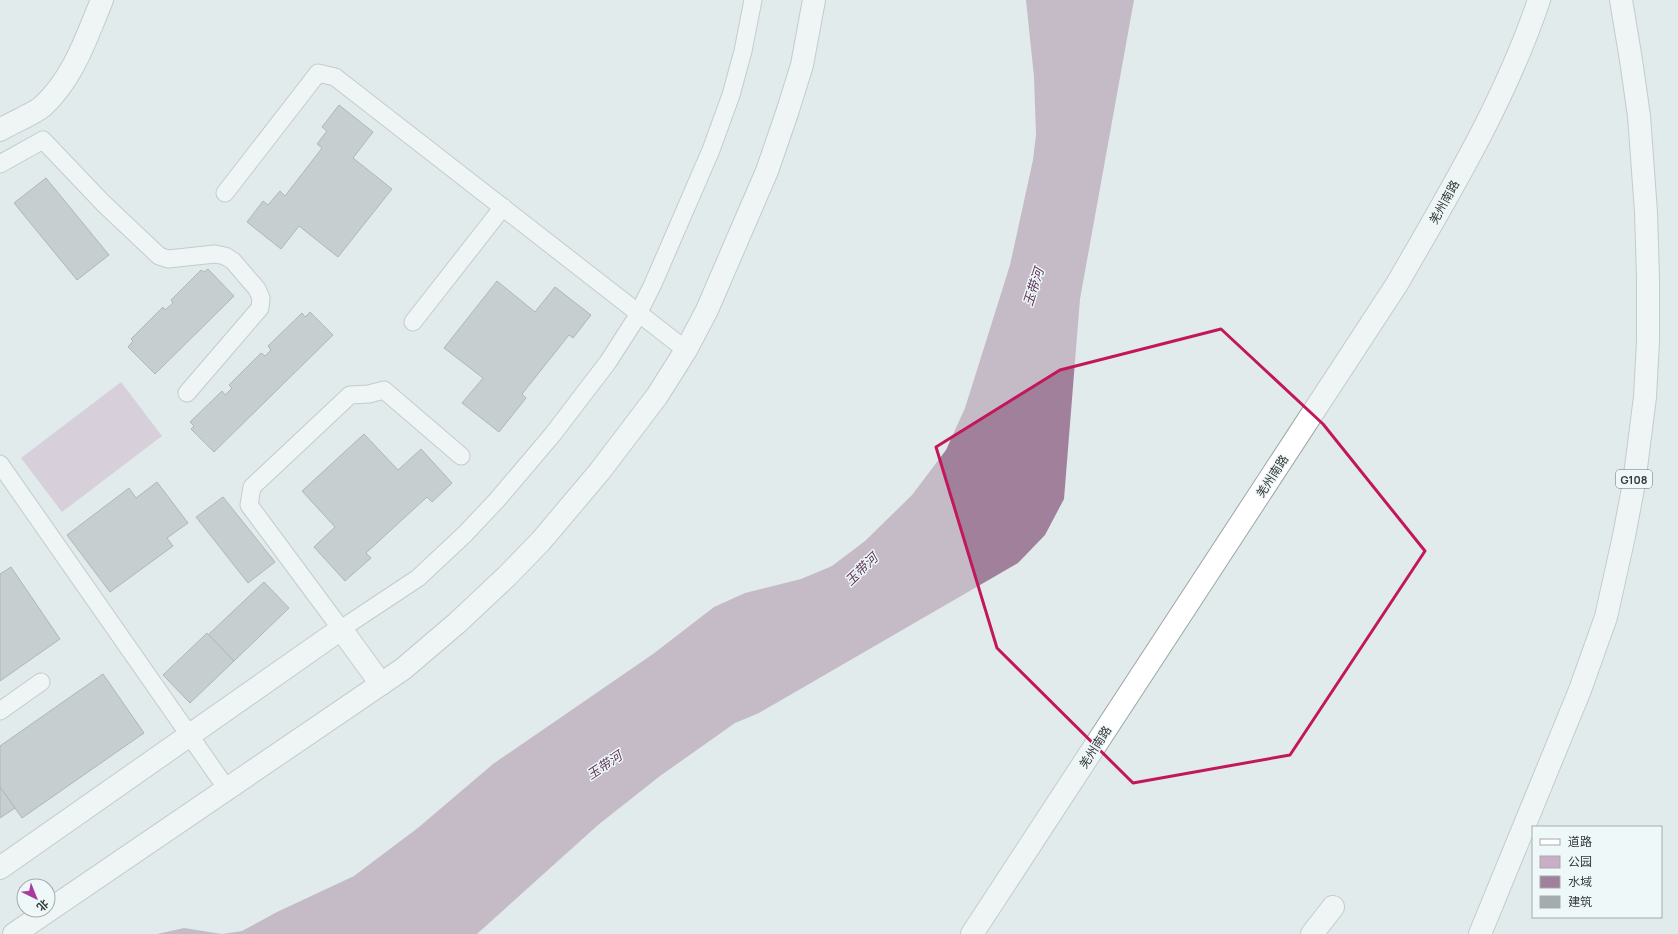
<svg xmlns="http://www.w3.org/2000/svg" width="1678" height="934" font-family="Manrope,'Noto Sans SC',sans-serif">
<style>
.green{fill:#caaec6}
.water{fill:#a0809b}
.building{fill:#a4acad;stroke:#6f7677}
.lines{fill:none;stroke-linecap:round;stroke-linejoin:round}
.lane-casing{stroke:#9ea6a6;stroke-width:19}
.street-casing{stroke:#9ea6a6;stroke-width:24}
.secondary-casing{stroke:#9ea6a6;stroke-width:24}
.highway-casing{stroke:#9ea6a6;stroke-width:24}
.lane{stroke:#fff;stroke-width:17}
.street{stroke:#fff;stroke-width:22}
.secondary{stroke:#fff;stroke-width:22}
.highway{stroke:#fff;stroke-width:22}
.marked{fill:none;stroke:#c2185b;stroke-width:3;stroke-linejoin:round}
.labels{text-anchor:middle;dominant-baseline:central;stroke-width:3;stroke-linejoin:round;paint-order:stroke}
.shield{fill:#eff8f8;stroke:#6d7272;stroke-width:1}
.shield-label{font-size:11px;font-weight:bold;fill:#353839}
.street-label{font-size:12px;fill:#353839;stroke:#eff8f8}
.water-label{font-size:13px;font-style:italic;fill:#60355b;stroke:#eff8f8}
</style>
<rect width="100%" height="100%" fill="#e2ebeb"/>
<!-- green -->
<polygon class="green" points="121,382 162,436 62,512 21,458"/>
<!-- water -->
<polygon class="water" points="1026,0 1134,0 1080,299 1064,499 1045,535 1018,563 759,713 735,723 660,776 598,825 477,934 157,934 184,928 222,934 242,931 277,912 354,876 419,827 493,764 653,654 714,607 745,593 801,579 832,566 865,541 912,495 946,450 965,408 1010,265 1033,160 1036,135 1034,77"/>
<!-- building -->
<g class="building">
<polygon points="339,105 373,132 353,158 392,189 338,257 299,226 281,249 247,222 263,201 268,205 280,191 285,196 322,148 317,144 327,131 322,127"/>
<polygon points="46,178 109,255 77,280 14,203"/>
<polygon points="208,269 234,296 155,374 128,347 133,341 131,339 163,307 165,310 173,303 171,300 201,270 204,272"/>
<polygon points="497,281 535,312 555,287 591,315 573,338 569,335 522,394 526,398 499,432 462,403 483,378 444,348"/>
<polygon points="310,312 333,335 214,452 191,429 194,426 190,422 222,391 225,395 232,388 229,385 261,353 265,356 271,350 268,346 302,313 305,317"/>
<polygon points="364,434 398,470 421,449 452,483 432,502 427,497 366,553 371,558 345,581 314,547 335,527 302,491"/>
<polygon points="157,482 188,523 167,538 173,546 110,592 67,535 129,488 136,498"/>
<polygon points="223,497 275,562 248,583 196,517"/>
<polygon points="11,567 60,639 0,681 0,574"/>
<polygon points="264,582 289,608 234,661 208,635"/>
<polygon points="207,633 234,661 190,703 163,675"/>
<polygon points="103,674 144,733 22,818 0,787 0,746"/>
<polygon points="0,787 15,808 0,818"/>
</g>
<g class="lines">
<defs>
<g id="lane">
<polyline points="0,164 43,140 103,203 159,256 168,259 215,254 225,256 233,261 257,289 261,298 260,308 187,393"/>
<polyline points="225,193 318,73 335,77 686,350"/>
<polyline points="413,322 503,207"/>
<polyline points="461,456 384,390 369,394 350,395 252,487 249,505 341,629 418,578 465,534 497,500 553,434 608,362 635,320 653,284 711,150 731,95 743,51 753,0"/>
<polyline points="0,464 227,789"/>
<polyline points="0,711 41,682"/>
</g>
<g id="street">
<path d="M 0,130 C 11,123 34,114 43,106 C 74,77 86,38 102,0"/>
<polyline points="0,868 341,629 381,684"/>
<polyline points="1312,934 1333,907"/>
</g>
<g id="secondary">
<polyline points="14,934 403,669 457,623 507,576 541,541 600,471 657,396 686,350 707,310 767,171 787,113 802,65 814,0"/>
<path d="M 972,934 L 1397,284 C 1450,192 1505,101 1539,0"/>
</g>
<polyline id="highway" points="1480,934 1580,690 1606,617 1624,536 1634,483 1645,397 1648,341 1648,278 1646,212 1639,116 1631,60 1621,0"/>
</defs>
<!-- lane casing -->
<use href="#lane" class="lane-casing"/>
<!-- street casing -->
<use href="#street" class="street-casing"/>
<!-- secondary casing -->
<use href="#secondary" class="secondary-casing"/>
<!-- highway casing -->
<use href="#highway" class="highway-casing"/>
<!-- lane -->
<use href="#lane" class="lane"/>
<!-- street -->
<use href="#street" class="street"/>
<!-- secondary -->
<use href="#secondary" class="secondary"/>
<!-- highway -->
<use href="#highway" class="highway"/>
</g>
<!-- marked area -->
<path d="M0 0H1678V934H0ZM 1221,329 L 1323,424 L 1425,551 L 1290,755 L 1133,783 L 997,648 L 936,447 L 1060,370 Z" fill="#e2ebeb" fill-opacity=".55" fill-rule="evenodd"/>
<path class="marked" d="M 1221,329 L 1323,424 L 1425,551 L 1290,755 L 1133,783 L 997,648 L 936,447 L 1060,370 Z"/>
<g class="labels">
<!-- shield labels -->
<rect class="shield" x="1616" y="470" width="36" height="18" rx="3"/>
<g class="shield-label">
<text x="1634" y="479">G108</text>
</g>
<!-- street labels -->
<g class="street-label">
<text transform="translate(1444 202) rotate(-61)">羌州南路</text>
<text transform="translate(1272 476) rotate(-57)">羌州南路</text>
<text transform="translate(1095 747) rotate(-57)">羌州南路</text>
</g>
<!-- water labels -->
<g class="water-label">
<text transform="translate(1033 287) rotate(-72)">玉带河</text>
<text transform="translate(861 569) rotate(-44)">玉带河</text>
<text transform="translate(604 765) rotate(-34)">玉带河</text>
</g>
</g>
<!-- legend -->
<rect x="1532" y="826" width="130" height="92" fill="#eff8f8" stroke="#a5abac"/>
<rect x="1540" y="839" width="20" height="6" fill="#ffffff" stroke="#a5abac"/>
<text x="1568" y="846" font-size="12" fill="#353839">道路</text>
<rect x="1540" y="856" width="20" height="12" fill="#caaec6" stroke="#a5abac"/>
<text x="1568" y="866" font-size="12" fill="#353839">公园</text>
<rect x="1540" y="876" width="20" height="12" fill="#a0809b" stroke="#a5abac"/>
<text x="1568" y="886" font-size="12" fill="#353839">水域</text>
<rect x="1540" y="896" width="20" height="12" fill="#a4acad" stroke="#a5abac"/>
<text x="1568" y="906" font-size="12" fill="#353839">建筑</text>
<!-- north arrow -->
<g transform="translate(36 898) rotate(137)"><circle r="19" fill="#eff8f8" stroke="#a5abac"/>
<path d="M0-3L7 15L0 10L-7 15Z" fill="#a73c9d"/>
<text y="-6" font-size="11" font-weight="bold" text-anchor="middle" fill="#353839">北</text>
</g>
</svg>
